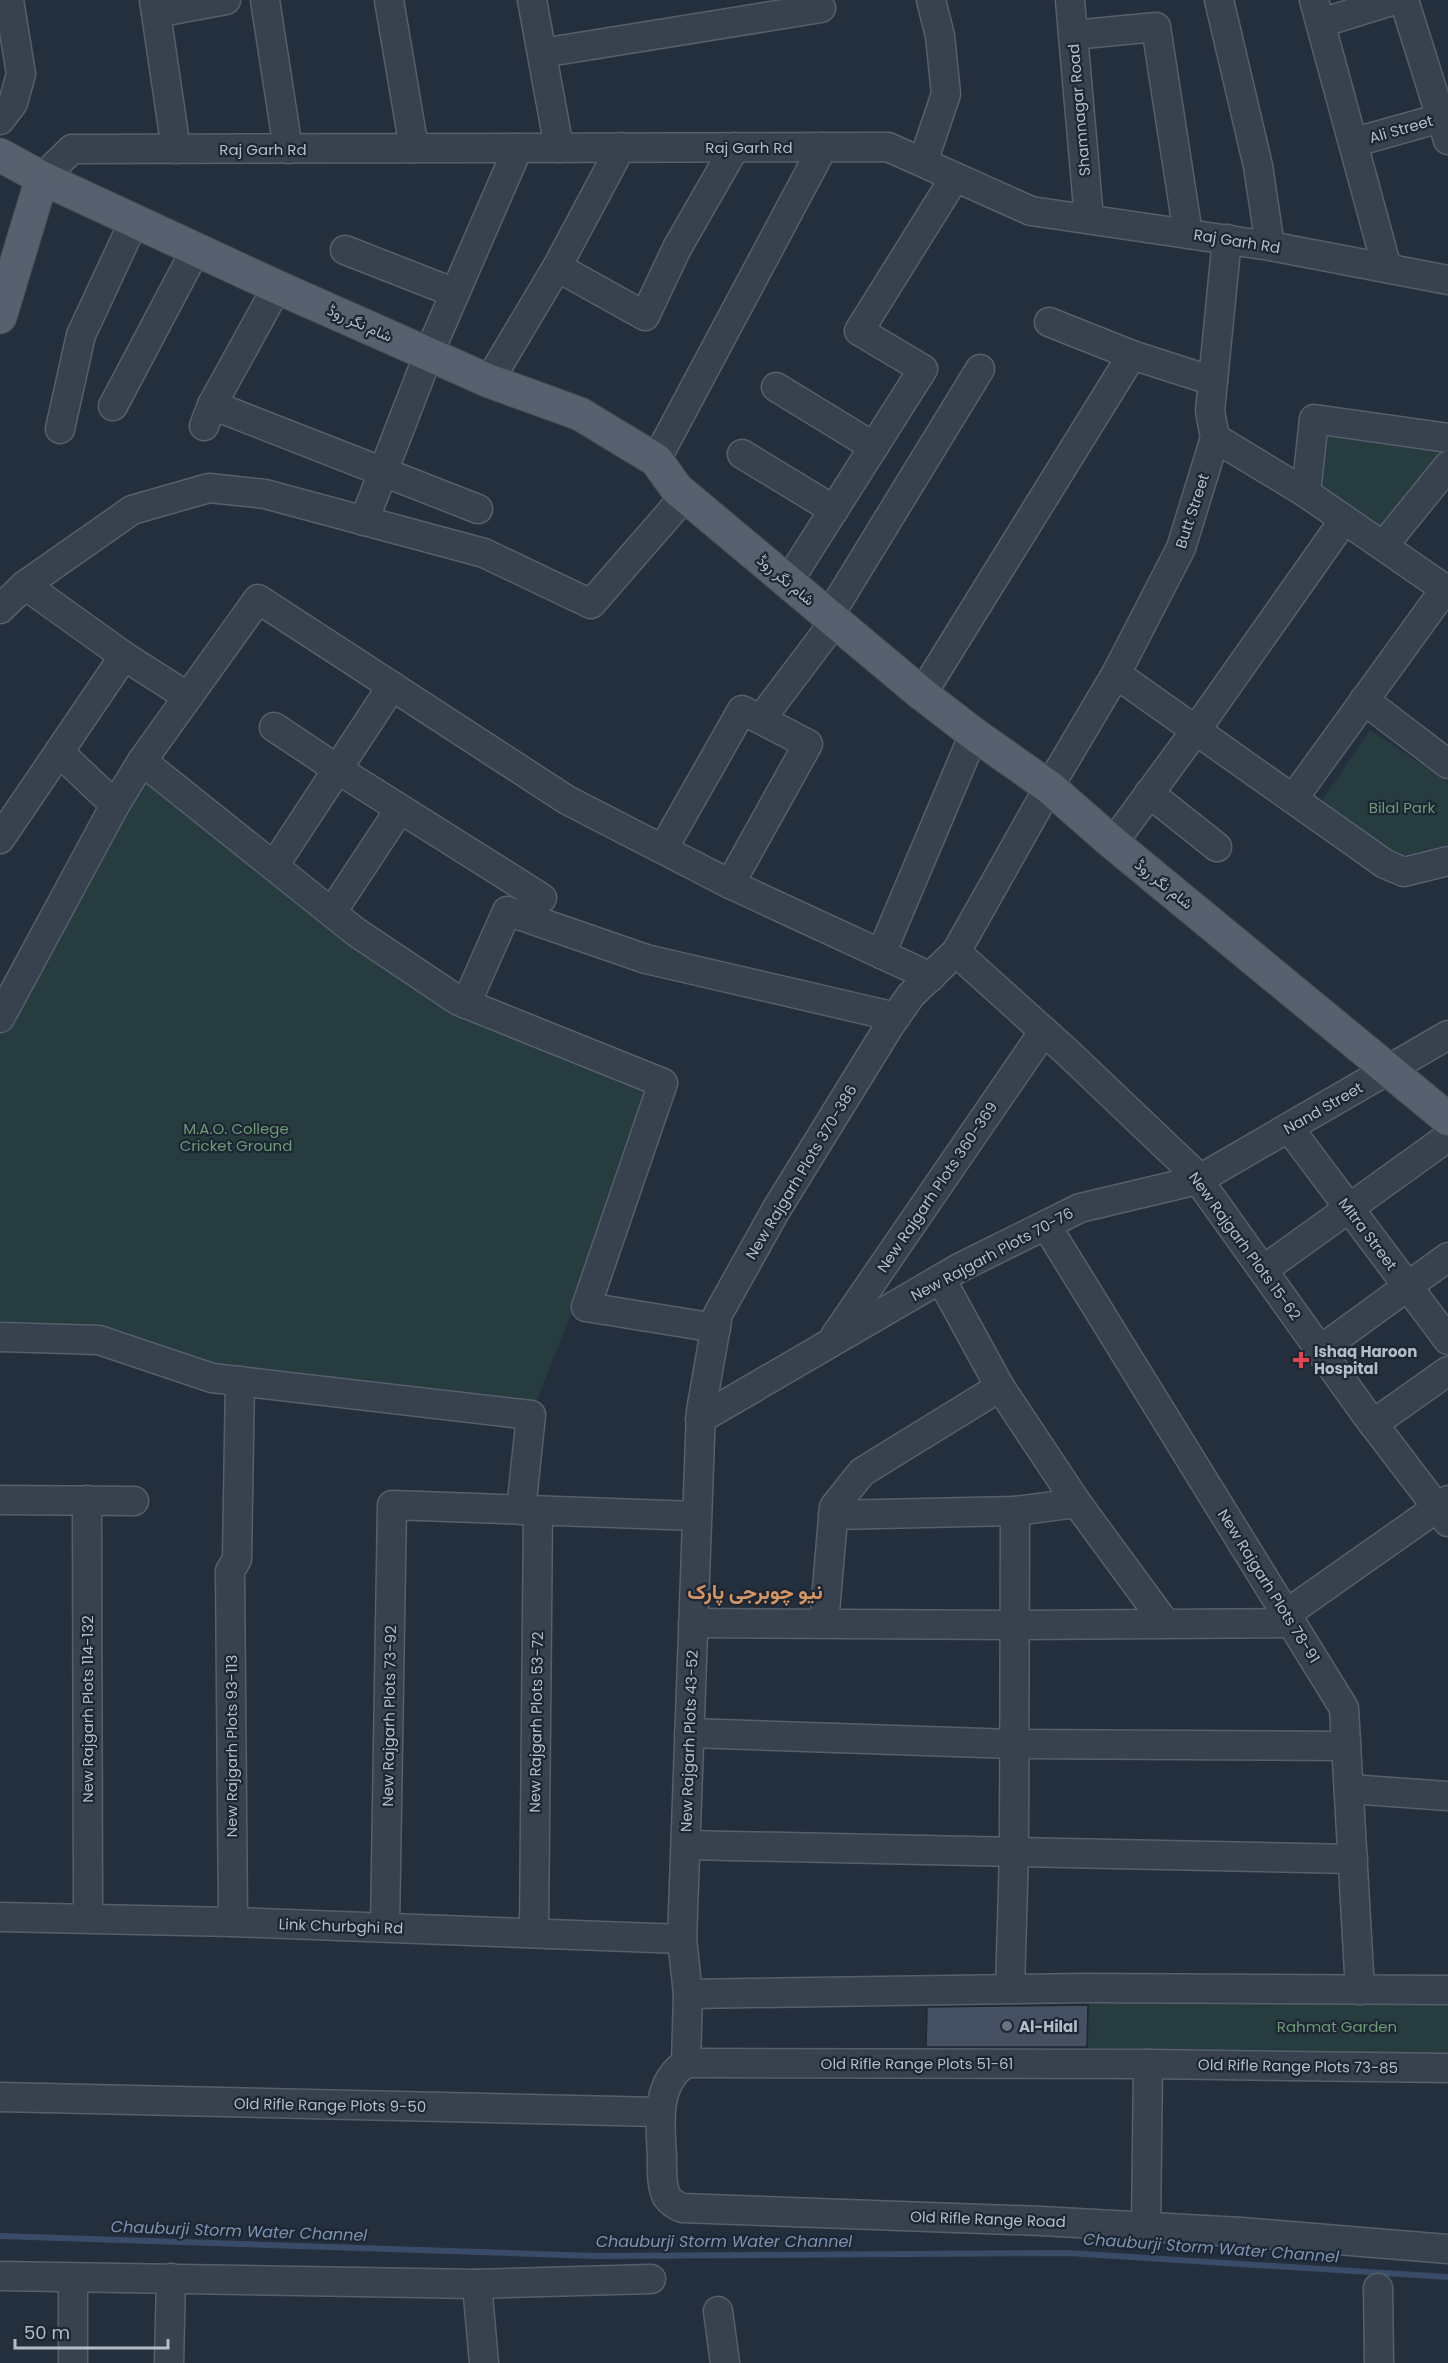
<svg xmlns="http://www.w3.org/2000/svg" width="1448" height="2363" font-family="Poppins,Vazirmatn,sans-serif">
<style>
.green{fill:#263c3f}
.lines{fill:none;stroke-linecap:round;stroke-linejoin:round}
.stream{stroke:#394c67;stroke-width:6}
.building{fill:#455162;stroke:#1f2835;stroke-width:1.5}
.minor-casing{stroke:#565f6c;stroke-width:31}
.major-casing{stroke:#414a57;stroke-width:35}
.minor{stroke:#38414e;stroke-width:28}
.major{stroke:#56606e;stroke-width:33}
.health-dot{fill:#e0444e;stroke:#1d2633;stroke-width:2}
.worship-dot{fill:#6b7280;stroke:#1d2633;stroke-width:2}
.labels{text-anchor:middle;dominant-baseline:central;stroke-width:4.5;stroke-linejoin:round;paint-order:stroke}
.street-label{font-size:15px;fill:#b4bcc9;stroke:#1d2633}
.park-label{font-size:15px;fill:#6b9a76;stroke:#1d2633}
.poi-label{font-size:15px;font-weight:bold;fill:#b4bcc9;stroke:#1d2633;text-anchor:start}
.water-label{font-size:16px;font-style:italic;fill:#7c92b1;stroke:#1d2633}
.district-label{font-size:21px;font-weight:bold;fill:#d59563;stroke:#1d2633}
</style>
<rect width="100%" height="100%" fill="#242f3e"/>
<!-- green -->
<g class="green">
<polygon points="1325,430 1438,449 1441,460 1382,531 1321,489"/>
<polygon points="1370,730 1448,782 1448,845 1410,855 1387,852 1320,803"/>
<polygon points="142,761 466,1004 663,1083 531,1415 212,1378 99,1340 0,1337 0,1019"/>
<polygon points="1089,1988 1448,1989 1448,2066 1087,2059"/>
</g>
<g class="lines">
<!-- stream -->
<polyline class="stream" points="0,2236 596,2256 1068,2253 1448,2277"/>
</g>
<!-- building -->
<polygon class="building" points="1088,2005 1087,2047 926,2047 927,2007"/>
<g class="lines">
<defs>
<g id="minor">
<polyline points="154,0 176,149"/>
<polyline points="265,0 288,149"/>
<polyline points="389,0 414,148"/>
<polyline points="532,0 559,148"/>
<polyline points="1070,0 1089,219"/>
<polyline points="1219,0 1258,166 1270,246"/>
<polyline points="1314,0 1387,268"/>
<polyline points="1404,0 1448,140"/>
<polyline points="156,13 226,0"/>
<polyline points="1321,23 1395,0"/>
<polyline points="1073,35 1156,27 1188,234"/>
<polyline points="542,53 821,8"/>
<polyline points="0,120 13,103 21,74 9,0"/>
<polyline points="1355,142 1448,116"/>
<polyline points="923,162 946,94 940,36 931,0"/>
<polyline points="42,178 72,149 888,147 1031,211 1270,246 1448,280"/>
<polyline points="345,250 455,293"/>
<polyline points="557,267 645,316 677,248 735,147"/>
<polyline points="1049,322 1132,355 1213,381"/>
<polyline points="489,381 557,267 621,147"/>
<polyline points="776,387 874,447"/>
<polyline points="212,405 478,509"/>
<polyline points="113,406 196,249"/>
<polyline points="204,426 212,405 277,287"/>
<polyline points="60,429 81,335 134,221"/>
<polyline points="1215,438 1306,493 1448,591"/>
<polyline points="742,454 834,510"/>
<polyline points="656,460 823,147"/>
<polyline points="1306,493 1314,419 1448,438"/>
<polyline points="364,521 429,353 518,148"/>
<polyline points="1384,545 1448,466"/>
<polyline points="788,582 923,369 859,331 955,177"/>
<polyline points="25,585 124,656"/>
<polyline points="0,609 25,585 132,510 209,488 265,494 484,553 591,604 685,496"/>
<polyline points="829,616 980,369"/>
<polyline points="1116,674 1385,864 1404,872 1448,861"/>
<polyline points="922,694 1132,355"/>
<polyline points="1364,700 1448,764"/>
<polyline points="761,719 835,621"/>
<polyline points="274,727 337,769 542,898"/>
<polyline points="59,752 115,805"/>
<polyline points="142,761 356,932 459,1001 663,1083 586,1307 716,1328"/>
<polyline points="1149,793 1217,847"/>
<polyline points="1293,799 1445,589"/>
<polyline points="0,839 124,656 188,697"/>
<polyline points="1113,843 1196,730 1344,520"/>
<polyline points="663,849 742,710 808,744 730,884"/>
<polyline points="274,866 392,686"/>
<polyline points="332,912 400,809"/>
<polyline points="956,952 1067,1052 1192,1171 1365,1413 1448,1522"/>
<polyline points="881,954 974,734"/>
<polyline points="466,1004 507,911 646,959 896,1017"/>
<polyline points="0,1018 115,805 142,761 258,599 567,800 730,884 931,977"/>
<polyline points="1289,1128 1448,1340"/>
<polyline points="1046,1225 1344,1708 1360,1990"/>
<polyline points="1263,1270 1448,1137"/>
<polyline points="941,1279 1000,1387 1077,1503 1165,1623"/>
<polyline points="835,1336 1044,1031"/>
<polyline points="0,1337 99,1340 212,1378 531,1415 521,1510"/>
<polyline points="1320,1350 1448,1257"/>
<polyline points="700,1419 959,1268 1080,1208 1198,1180 1448,1035"/>
<polyline points="1373,1424 1448,1371"/>
<polyline points="0,1500 134,1501"/>
<polyline points="87,1500 88,1918"/>
<polyline points="833,1515 1015,1511 1077,1503"/>
<polyline points="1286,1614 1448,1500"/>
<polyline points="693,1623 1015,1625 1291,1623"/>
<polyline points="824,1623 834,1507 862,1472 1000,1387"/>
<polyline points="689,1733 1013,1744 1346,1746"/>
<polyline points="1349,1789 1448,1796"/>
<polyline points="686,1845 1353,1859"/>
<polyline points="0,1917 233,1922 682,1939"/>
<polyline points="233,1922 230,1571 237,1559 240,1381"/>
<polyline points="385,1927 392,1505 696,1516"/>
<polyline points="534,1932 538,1511"/>
<polyline points="1010,1989 1014,1853 1015,1511"/>
<polyline points="688,1994 1083,1988 1448,1990"/>
<polyline points="686,2063 688,1994 682,1939 701,1411 718,1314 776,1210 890,1025 911,995 956,952 1049,787 1116,674 1181,548 1215,438 1210,411 1227,239"/>
<path d="M 686,2063 C 655,2083 660,2124 662,2156 C 662,2169 661,2186 667,2197 C 671,2203 676,2205 682,2208 L 1041,2221 L 1241,2232 L 1448,2249"/>
<polyline points="686,2063 1148,2064 1448,2068"/>
<polyline points="0,2097 660,2112"/>
<polyline points="1146,2227 1148,2064"/>
<polyline points="0,2276 477,2284 651,2279"/>
<polyline points="73,2278 73,2363"/>
<polyline points="477,2284 484,2363"/>
<polyline points="1378,2288 1379,2363"/>
<polyline points="718,2311 725,2363"/>
<polyline points="169,2363 171,2278"/>
</g>
<g id="major">
<polyline points="0,155 42,178 277,287 489,381 580,414 656,460 677,489 922,694 974,734 1049,787 1113,843 1448,1119"/>
<polyline points="0,317 42,178"/>
</g>
</defs>
<!-- minor casing -->
<use href="#minor" class="minor-casing"/>
<!-- major casing -->
<use href="#major" class="major-casing"/>
<!-- minor -->
<use href="#minor" class="minor"/>
<!-- major -->
<use href="#major" class="major"/>
</g>
<!-- markers -->
<path class="health-dot" d="M1298 1351h6v6h6v6h-6v6h-6v-6h-6v-6h6z"/>
<circle class="worship-dot" cx="1007" cy="2026" r="6"/>
<g class="labels">
<!-- street labels -->
<g class="street-label">
<text transform="translate(1079 110) rotate(-95)">Shamnagar Road</text>
<text transform="translate(1401 129) rotate(-16)">Ali Street</text>
<text x="749" y="147">Raj Garh Rd</text>
<text x="263" y="149">Raj Garh Rd</text>
<text transform="translate(1237 241) rotate(9)">Raj Garh Rd</text>
<text transform="translate(360 323) rotate(24)">شام نگر روڈ</text>
<text transform="translate(1192 511) rotate(-72)">Butt Street</text>
<text transform="translate(786 580) rotate(40)">شام نگر روڈ</text>
<text transform="translate(1164 884) rotate(39)">شام نگر روڈ</text>
<text transform="translate(1323 1108) rotate(-30)">Nand Street</text>
<text transform="translate(801 1172) rotate(-59)">New Rajgarh Plots 370-386</text>
<text transform="translate(937 1187) rotate(-56)">New Rajgarh Plots 360-369</text>
<text transform="translate(1368 1234) rotate(53)">MItra Street</text>
<text transform="translate(1245 1246) rotate(54)">New Rajgarh Plots 15-62</text>
<text transform="translate(992 1254) rotate(-28)">New Rajgarh Plots 70-76</text>
<text transform="translate(1269 1586) rotate(58)">New Rajgarh Plots 78-91</text>
<text transform="translate(87 1709) rotate(-90)">New Rajgarh Plots 114-132</text>
<text transform="translate(389 1716) rotate(-89)">New Rajgarh Plots 73-92</text>
<text transform="translate(536 1722) rotate(-89)">New Rajgarh Plots 53-72</text>
<text transform="translate(689 1741) rotate(-88)">New Rajgarh Plots 43-52</text>
<text transform="translate(231 1746) rotate(-90)">New Rajgarh Plots 93-113</text>
<text transform="translate(341 1926) rotate(2)">Link Churbghi Rd</text>
<text x="917" y="2063">Old Rifle Range Plots 51-61</text>
<text transform="translate(1298 2066) rotate(1)">Old Rifle Range Plots 73-85</text>
<text transform="translate(330 2105) rotate(1)">Old Rifle Range Plots 9-50</text>
<text transform="translate(988 2219) rotate(2)">Old Rifle Range Road</text>
</g>
<!-- park labels -->
<g class="park-label">
<text x="1402" y="807">Bilal Park</text>
<text x="236" y="1128">M.A.O. College<tspan x="236" dy="17">Cricket Ground</tspan></text>
<text x="1337" y="2026">Rahmat Garden</text>
</g>
<!-- poi labels -->
<g class="poi-label">
<text x="1314" y="1351">Ishaq Haroon<tspan x="1314" dy="17">Hospital</tspan></text>
<text x="1019" y="2026">Al-Hilal</text>
</g>
<!-- water labels -->
<g class="water-label">
<text transform="translate(239 2231) rotate(2)">Chauburji Storm Water Channel</text>
<text x="724" y="2241">Chauburji Storm Water Channel</text>
<text transform="translate(1211 2248) rotate(4)">Chauburji Storm Water Channel</text>
</g>
<!-- district labels -->
<g class="district-label">
<text x="755" y="1591">نیو چوبرجی پارک</text>
</g>
</g>
<!-- scale -->
<path d="M15 2339v9h153v-9" fill="none" stroke="#b4bcc9" stroke-width="3"/>
<text x="24" y="2339" font-size="18" fill="#b4bcc9" stroke="#1d2633" stroke-width="4.5" paint-order="stroke">50 m</text>
</svg>
